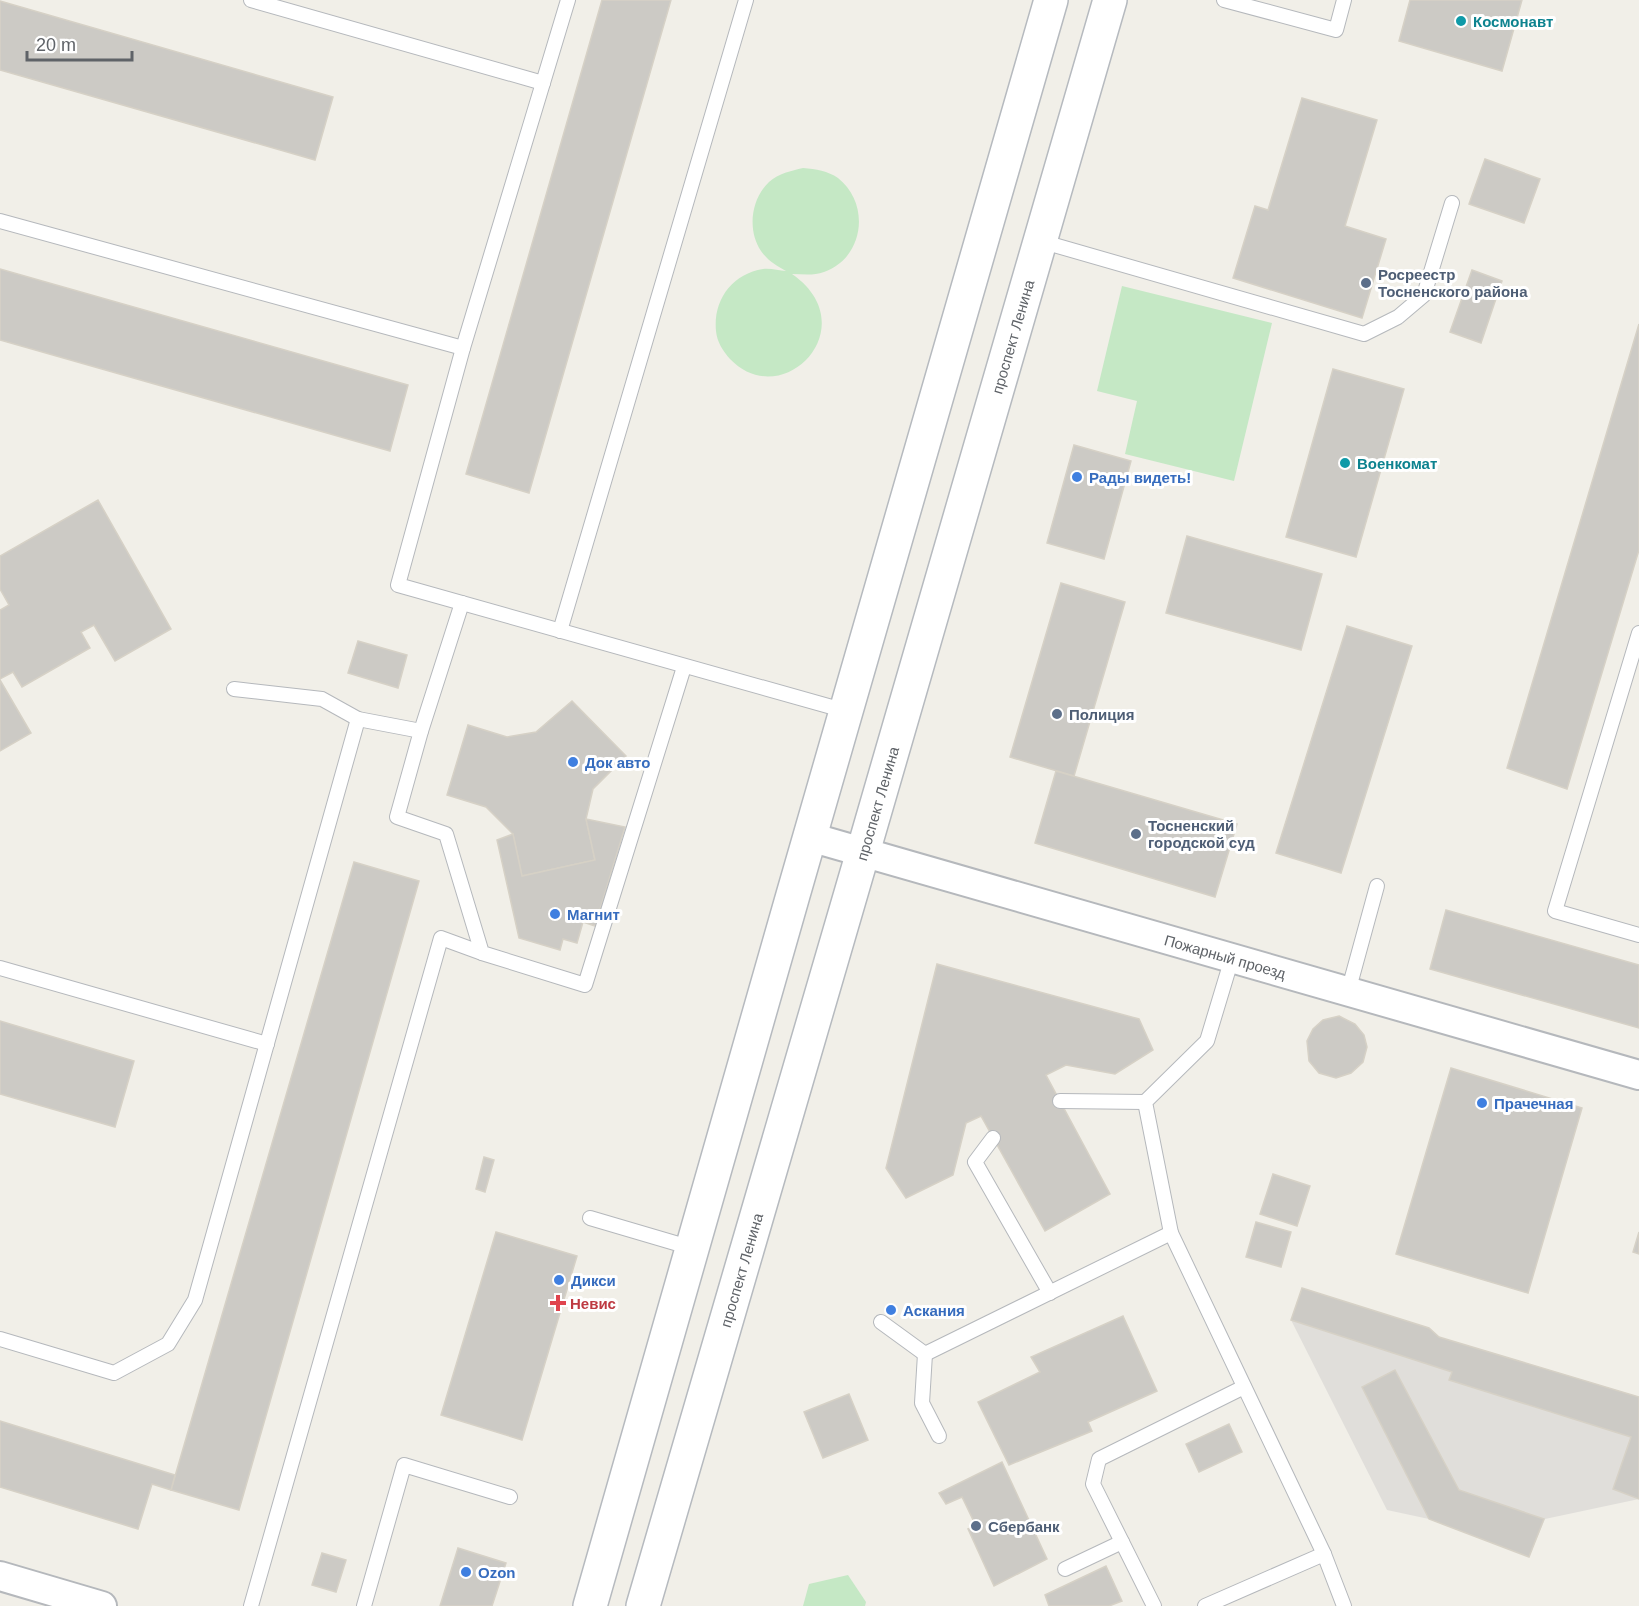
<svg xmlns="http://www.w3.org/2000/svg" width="1639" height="1606" font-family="Arial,sans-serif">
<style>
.industrial{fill:#e0deda}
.green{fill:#c5e8c5}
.building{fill:#cccac5;stroke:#d6d1c6;stroke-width:1.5}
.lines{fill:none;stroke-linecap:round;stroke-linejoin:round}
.lane-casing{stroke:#b5b8bc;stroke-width:16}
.street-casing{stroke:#b5b8bc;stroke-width:32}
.secondary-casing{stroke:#b6babf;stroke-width:36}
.lane{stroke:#fff;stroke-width:14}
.street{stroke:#fff;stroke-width:28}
.secondary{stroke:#fff;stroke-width:33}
.culture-dot{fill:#0f9aa8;stroke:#fff;stroke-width:2}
.service-dot{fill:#5c6f8a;stroke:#fff;stroke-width:2}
.shop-dot{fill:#3f7fe0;stroke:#fff;stroke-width:2}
.health-dot{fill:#e0444e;stroke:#fff;stroke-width:2}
.labels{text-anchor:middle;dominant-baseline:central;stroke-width:6;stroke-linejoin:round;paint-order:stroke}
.culture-label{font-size:15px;font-weight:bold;fill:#0d838f;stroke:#fff;text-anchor:start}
.service-label{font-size:15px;font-weight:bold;fill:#4e5e75;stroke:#fff;text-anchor:start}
.street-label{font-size:15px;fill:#5f6368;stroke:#fff}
.shop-label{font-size:15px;font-weight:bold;fill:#366cbe;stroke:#fff;text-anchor:start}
.health-label{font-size:15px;font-weight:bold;fill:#be3a42;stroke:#fff;text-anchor:start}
</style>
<rect width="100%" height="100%" fill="#f1efe8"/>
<!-- industrial -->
<polygon class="industrial" points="1302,1288 1429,1328 1439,1337 1639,1397 1639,1499 1545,1519 1529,1557 1429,1519 1387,1510 1291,1320"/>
<!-- green -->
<g class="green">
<path d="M 803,168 C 816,169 828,171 838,178 C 871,204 864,258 824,272 C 813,276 802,274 792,274 C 867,326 783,414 730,359 C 723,351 717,342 716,331 C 713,300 732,274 763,269 C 771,268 779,271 786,271 C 777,266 768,261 761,251 C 747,230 751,199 769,182 C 779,173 791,171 803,168 Z"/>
<polygon points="1122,286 1272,323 1234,481 1125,454 1137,401 1097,391"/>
<polygon points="848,1575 866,1602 865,1606 803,1606 809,1584"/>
</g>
<!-- building -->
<g class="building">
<polygon points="602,0 671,0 529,493 466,474"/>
<polygon points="1410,0 1522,0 1502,71 1399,41"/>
<polygon points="0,1 333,97 315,160 0,70"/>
<polygon points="1302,98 1377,120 1345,226 1386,239 1362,318 1233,278 1255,206 1268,210"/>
<polygon points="1485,159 1540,179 1524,223 1469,204"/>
<polygon points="0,269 408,385 390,451 0,340"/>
<polygon points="1472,270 1502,281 1481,343 1450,332"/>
<polygon points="1639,324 1639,550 1567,789 1507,768"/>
<polygon points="1333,369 1404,389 1356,557 1286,537"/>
<polygon points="1074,445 1131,461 1104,559 1047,543"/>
<polygon points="98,500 171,629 115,661 94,625 81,632 90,648 22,687 13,672 0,679 0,610 9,605 0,589 0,556"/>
<polygon points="1187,536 1322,574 1301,650 1166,613"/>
<polygon points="1061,583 1125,602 1074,776 1010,757"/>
<polygon points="1347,626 1412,646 1341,873 1276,853"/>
<polygon points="358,641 407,655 398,688 348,673"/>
<polygon points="0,680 31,733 0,751"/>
<polygon points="572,701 626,756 593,789 586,819 595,860 522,876 513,834 486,807 447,795 468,725 507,737 536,732"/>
<polygon points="1056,771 1237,824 1215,897 1035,843"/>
<polygon points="586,819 625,827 595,926 583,922 577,943 563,939 560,950 519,938 497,840 513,834 522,876 595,860"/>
<polygon points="354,862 419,881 239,1510 171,1490"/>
<polygon points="1446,910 1639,965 1639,1028 1430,969"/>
<polygon points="937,964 1139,1019 1153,1050 1115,1074 1066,1065 1046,1075 1110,1194 1045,1231 981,1116 966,1123 953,1175 906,1198 886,1168"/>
<polygon points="1339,1016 1355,1024 1364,1035 1367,1047 1363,1062 1351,1073 1336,1078 1319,1073 1309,1061 1307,1041 1313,1029 1323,1020"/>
<polygon points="0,1021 134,1061 115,1127 0,1094"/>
<polygon points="1451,1068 1582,1108 1528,1293 1396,1254"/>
<polygon points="484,1157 494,1160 485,1192 476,1189"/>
<polygon points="1273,1174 1310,1186 1297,1226 1260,1214"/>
<polygon points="1256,1222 1291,1232 1281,1267 1246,1257"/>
<polygon points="496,1232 577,1256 522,1440 441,1415"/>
<polygon points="1639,1232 1639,1254 1633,1252"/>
<polygon points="1302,1288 1429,1328 1439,1337 1639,1397 1639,1499 1613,1489 1631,1437 1449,1380 1452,1372 1291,1320"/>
<polygon points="1123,1316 1157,1391 1088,1422 1092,1431 1009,1465 978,1402 1040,1372 1031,1357"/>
<polygon points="1395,1370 1459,1490 1544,1519 1529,1557 1429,1519 1362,1387"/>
<polygon points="849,1394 868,1440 823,1458 804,1412"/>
<polygon points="0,1421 175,1475 171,1490 152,1484 138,1529 0,1487"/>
<polygon points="1229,1424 1242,1452 1199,1472 1186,1444"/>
<polygon points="1002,1462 1047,1559 994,1586 968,1529 976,1526 962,1497 946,1504 939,1493"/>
<polygon points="458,1548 506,1563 492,1606 440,1606"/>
<polygon points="322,1553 346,1560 336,1592 312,1585"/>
<polygon points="1106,1566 1122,1601 1109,1606 1049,1606 1045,1595"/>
</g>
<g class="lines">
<defs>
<g id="lane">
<polyline points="251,0 543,83"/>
<polyline points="1224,0 1336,30 1344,0"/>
<polyline points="0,221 463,348 568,0"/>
<polyline points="1040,241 1364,334 1398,317 1424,295 1452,203"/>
<polyline points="463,348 398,585 846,711"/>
<polyline points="462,603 421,731 397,817 446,834 482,953 585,985 684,667"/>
<polyline points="560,631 746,0"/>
<polyline points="1639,633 1555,911 1639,935"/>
<polyline points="234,689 322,699 358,719"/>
<polyline points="0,968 267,1044"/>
<polyline points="1348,992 1377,886"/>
<polyline points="1060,1101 1145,1102"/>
<polyline points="993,1138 975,1162 1050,1293"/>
<polyline points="590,1218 692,1248"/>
<polyline points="1171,1233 1324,1554 1344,1606"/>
<polyline points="881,1322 925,1354 1171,1233 1145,1102 1207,1041 1232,958"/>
<polyline points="0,1339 114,1373 168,1344 195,1300 358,719 421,731"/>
<polyline points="925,1354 922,1403 939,1436"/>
<polyline points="1065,1569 1122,1542"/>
<polyline points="251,1606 441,938 482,953"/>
<polyline points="364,1606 404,1465 510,1497"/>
<polyline points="1154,1606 1093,1484 1099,1459 1244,1387"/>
<polyline points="1205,1606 1324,1554"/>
</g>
<g id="street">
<path id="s1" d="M 810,837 L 1639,1075"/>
<polyline points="0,1576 102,1606"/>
</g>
<g id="secondary">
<polyline points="590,1606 793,895 1051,0"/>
<path id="s2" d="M 643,1606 L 863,852 L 1110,0"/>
</g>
</defs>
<!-- lane casing -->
<use href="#lane" class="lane-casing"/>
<!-- street casing -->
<use href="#street" class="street-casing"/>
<!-- secondary casing -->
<use href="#secondary" class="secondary-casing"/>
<!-- lane -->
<use href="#lane" class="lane"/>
<!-- street -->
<use href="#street" class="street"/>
<!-- secondary -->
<use href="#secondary" class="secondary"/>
</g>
<!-- markers -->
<g class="culture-dot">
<circle cx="1461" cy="21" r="6"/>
<circle cx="1345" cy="463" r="6"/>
</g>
<g class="service-dot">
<circle cx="1366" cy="283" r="6"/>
<circle cx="1057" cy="714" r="6"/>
<circle cx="1136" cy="834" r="6"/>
<circle cx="976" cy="1526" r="6"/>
</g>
<g class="shop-dot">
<circle cx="1077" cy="477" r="6"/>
<circle cx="573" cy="762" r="6"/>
<circle cx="555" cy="914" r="6"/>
<circle cx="1482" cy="1103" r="6"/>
<circle cx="559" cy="1280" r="6"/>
<circle cx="891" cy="1310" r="6"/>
<circle cx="466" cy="1572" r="6"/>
</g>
<path class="health-dot" d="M555 1294h6v6h6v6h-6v6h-6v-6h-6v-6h6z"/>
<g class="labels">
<!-- culture labels -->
<g class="culture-label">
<text x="1473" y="21">Космонавт</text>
<text x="1357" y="463">Военкомат</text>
</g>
<!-- service labels -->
<g class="service-label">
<text x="1378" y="274">Росреестр<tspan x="1378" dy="17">Тосненского района</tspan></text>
<text x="1069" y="714">Полиция</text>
<text x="1148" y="825">Тосненский<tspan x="1148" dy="17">городской суд</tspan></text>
<text x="988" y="1526">Сбербанк</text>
</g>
<!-- street labels -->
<g class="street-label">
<text stroke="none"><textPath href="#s2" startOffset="1322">проспект Ленина</textPath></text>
<text stroke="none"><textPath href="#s2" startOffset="836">проспект Ленина</textPath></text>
<text stroke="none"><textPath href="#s1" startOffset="432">Пожарный проезд</textPath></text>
<text stroke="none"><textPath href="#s2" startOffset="350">проспект Ленина</textPath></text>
</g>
<!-- shop labels -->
<g class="shop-label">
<text x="1089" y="477">Рады видеть!</text>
<text x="585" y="762">Док авто</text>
<text x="567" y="914">Магнит</text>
<text x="1494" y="1103">Прачечная</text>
<text x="571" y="1280">Дикси</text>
<text x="903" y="1310">Аскания</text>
<text x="478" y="1572">Ozon</text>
</g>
<!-- health labels -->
<g class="health-label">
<text x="570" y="1303">Невис</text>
</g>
</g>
<!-- scale -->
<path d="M27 51v9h105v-9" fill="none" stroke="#5f6368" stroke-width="3"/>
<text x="36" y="51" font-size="18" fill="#5f6368" stroke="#ffffff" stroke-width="4.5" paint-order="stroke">20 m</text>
</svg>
